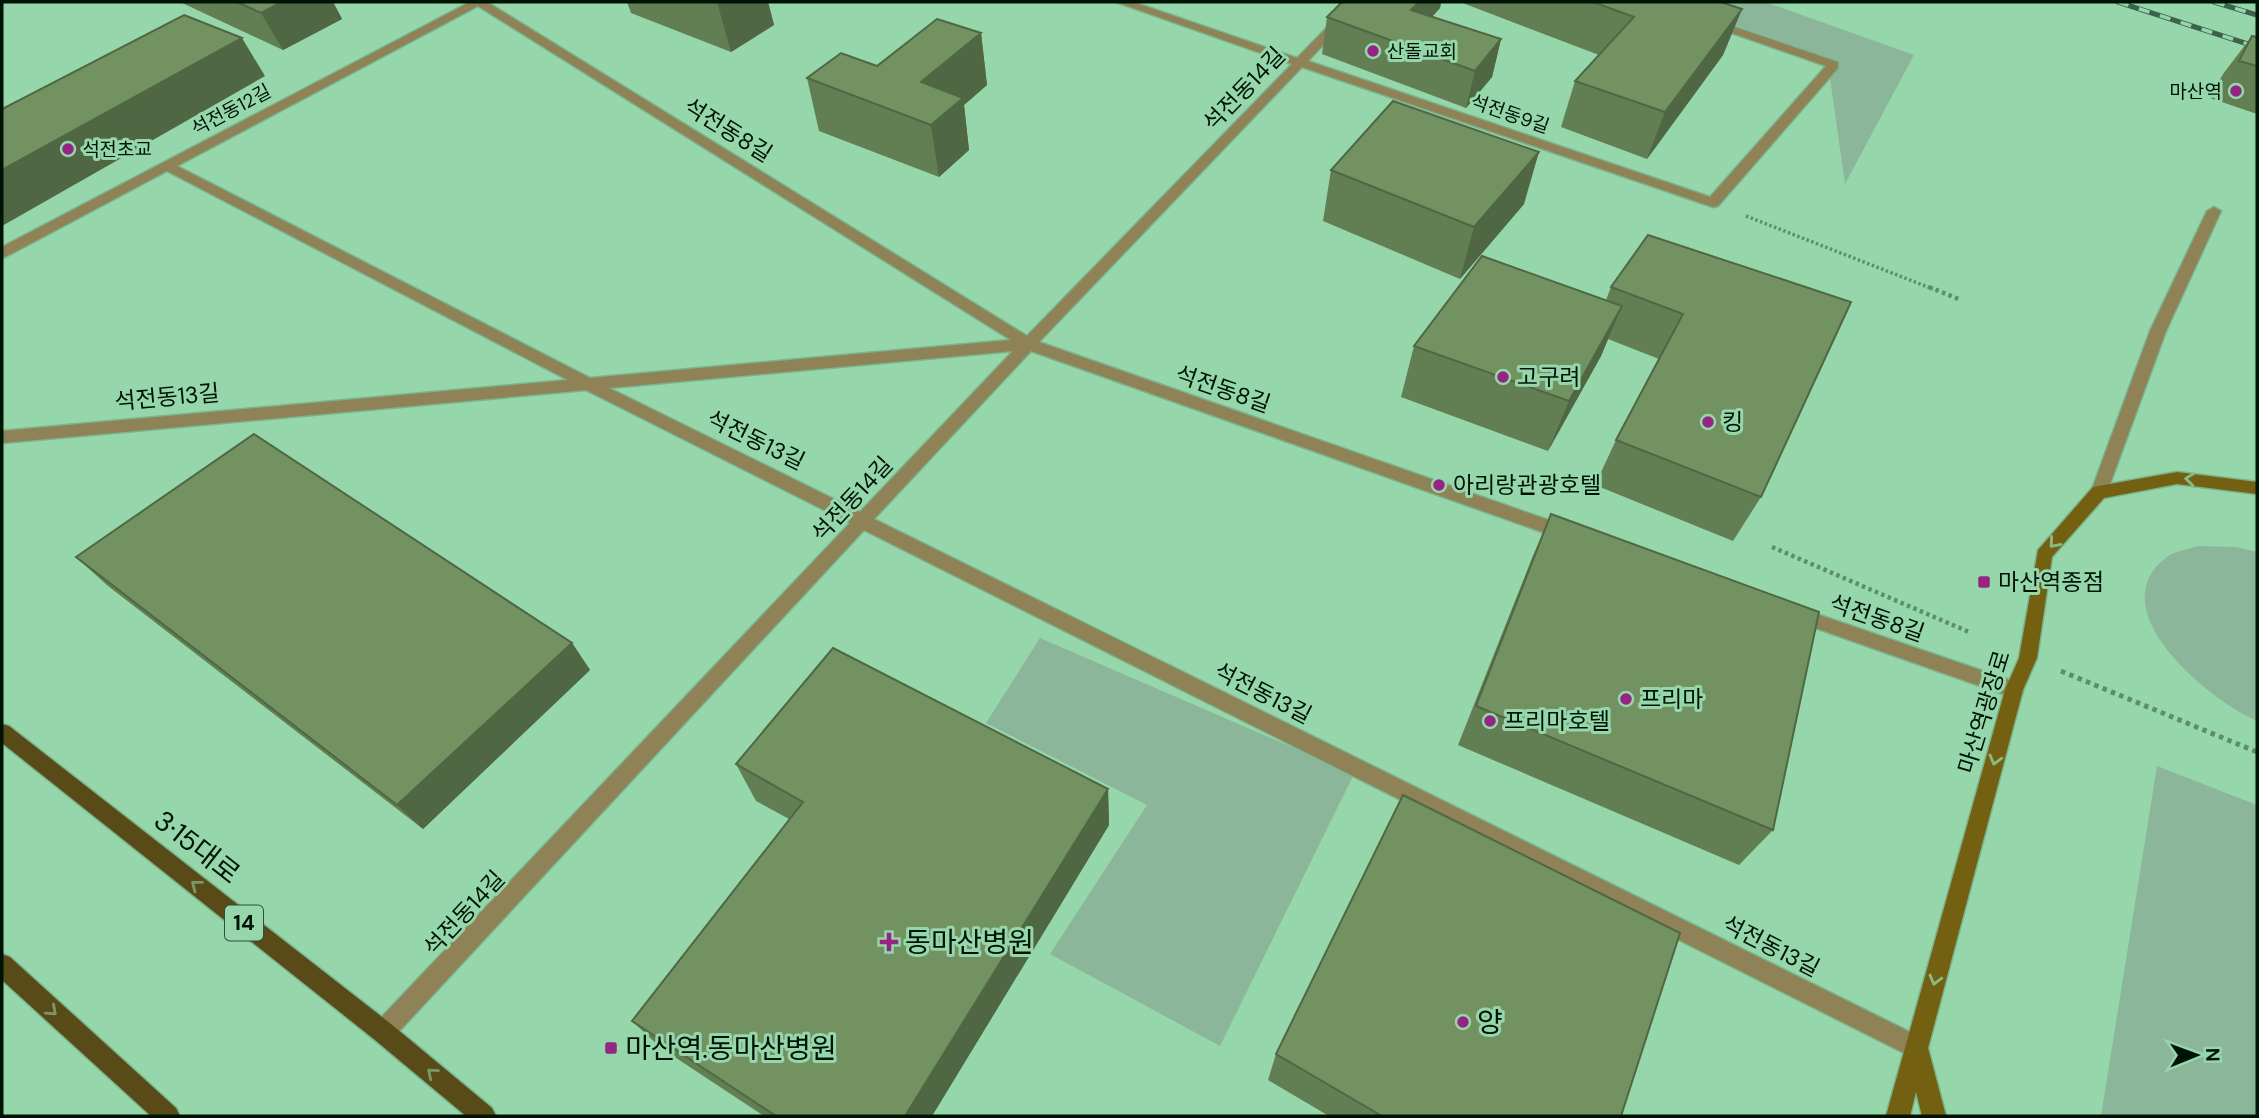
<svg xmlns="http://www.w3.org/2000/svg" width="2259" height="1118" font-family="'DM Sans','Noto Sans KR',sans-serif">
<style>
.green{fill:#8cb699}
.lines{fill:none;stroke-linecap:round;stroke-linejoin:round}
.minor-casing{stroke:#7ab48d;stroke-width:3}
.secondary-casing{stroke:#7ab48d;stroke-width:3}
.primary-casing{stroke:#7ab48d;stroke-width:3}
.path-far2{stroke:#5d8d6d;stroke-width:3.5;stroke-dasharray:2.5 2.5;stroke-linecap:butt}
.path-far1{stroke:#5d8d6d;stroke-width:4.5;stroke-dasharray:3.5 3.5;stroke-linecap:butt}
.path{stroke:#5d8d6d;stroke-width:5;stroke-dasharray:4.5 4.5;stroke-linecap:butt}
.minor{fill:#8e8256;fill-rule:evenodd}
.secondary{fill:#736111;fill-rule:evenodd}
.primary{fill:#584b17;fill-rule:evenodd}
.rail-casing{stroke:#3c6349;stroke-width:5}
.rail{stroke:#95d7ab;stroke-width:3.5;stroke-dasharray:11;stroke-linecap:butt}
.wall{fill:#627e53}
.shaded-wall{fill:#506744}
.building{fill:#729361;stroke:#506744;stroke-width:2}
.oneway{stroke:#8cba84}
.oneway2{stroke:#7a9868}
.poi-dot{fill:#952484;stroke:#95d7ab;stroke-width:2.5}
.labels{text-anchor:middle;dominant-baseline:central;stroke-width:6;stroke-linejoin:round;paint-order:stroke}
.far-poi-label{font-size:19px;fill:#001406;stroke:#95d7ab;text-anchor:start}
.far-street-label{font-size:19px;fill:#001406;stroke:#95d7ab}
.shield{fill:#95d7ab;stroke:#2d4e38;stroke-width:2}
.shield-label{font-size:21px;font-weight:bold;fill:#001406}
.street-label{font-size:23px;fill:#001406;stroke:#95d7ab}
.poi-label{font-size:23px;fill:#001406;stroke:#95d7ab;text-anchor:start}
.near-street-label{font-size:28px;fill:#001406;stroke:#95d7ab}
.near-poi-label{font-size:28px;fill:#001406;stroke:#95d7ab;text-anchor:start}
</style>
<rect width="100%" height="100%" fill="#95d7ab"/>
<!-- green -->
<g class="green">
<polygon points="1667,2 1765,2 1914,55 1845,184 1827,57"/>
<path d="M 2198,546 L 2237,547 L 2257,552 L 2257,721 C 2209,700 2096,608 2168,556 C 2176,551 2189,549 2198,546 Z"/>
<polygon points="1040,638 1354,774 1220,1046 1050,954 1147,805 986,723"/>
<polygon points="2157,766 2257,805 2257,1116 2101,1116"/>
</g>
<g class="lines">
<defs>
<g id="minor">
<path d="M 470,2 L 487,2 L 1027,336 L 1292,64 L 1116,2 L 1133,2 L 1297,58 L 1352,2 L 1364,2 L 1308,61 L 1710,197 L 1826,66 L 1709,25 L 1709,21 L 1717,21 L 1838,62 L 1838,68 L 1718,206 L 1713,207 L 1302,67 L 1039,342 L 1574,529 L 1577,534 L 1574,539 L 1562,539 L 1031,351 L 874,519 L 1924,1039 L 1927,1047 L 1924,1055 L 1916,1058 L 1908,1055 L 864,530 L 391,1040 L 383,1043 L 375,1040 L 372,1032 L 375,1024 L 850,523 L 586,390 L 2,443 L 2,431 L 568,380 L 167,171 L 7,256 L 2,258 L 2,247 ZM 478,6 L 1011,340 L 590,378 L 177,166 ZM 1013,351 L 860,512 L 609,388 Z"/>
<polygon points="2214,207 2221,211 2166,331 2107,492 2105,497 2093,497 2091,492 2150,331 2207,211"/>
<polygon points="1796,607 2021,684 2023,690 2021,696 2014,698 1790,619 1787,614 1790,609"/>
</g>
<polygon id="secondary" points="2177,472 2257,482 2257,494 2177,484 2104,498 2052,557 2037,658 2023,690 1928,1048 1946,1116 1922,1116 1916,1092 1910,1116 1886,1116 2005,690 2019,658 2038,550 2093,487"/>
<g id="primary">
<polygon points="2,724 9,726 391,1024 492,1108 496,1116 466,1116 375,1040 2,743"/>
<polygon points="2,954 10,957 176,1108 180,1116 151,1116 2,980"/>
</g>
</defs>
<!-- minor casing -->
<use href="#minor" class="minor-casing"/>
<!-- secondary casing -->
<use href="#secondary" class="secondary-casing"/>
<!-- primary casing -->
<use href="#primary" class="primary-casing"/>
<!-- path-far2 -->
<polyline class="path-far2" points="1746,216 1933,289"/>
<!-- path-far1 -->
<g class="path-far1">
<polyline points="1929,287 1961,300"/>
<polyline points="1772,547 1969,632"/>
</g>
<!-- path -->
<polyline class="path" points="2061,671 2257,752"/>
<!-- minor -->
<use href="#minor" class="minor"/>
<!-- secondary -->
<use href="#secondary" class="secondary"/>
<!-- primary -->
<use href="#primary" class="primary"/>
<defs>
<g id="rail">
<polyline points="2118,2 2257,47"/>
<polyline points="2214,2 2257,15"/>
</g>
</defs>
<!-- rail casing -->
<use href="#rail" class="rail-casing"/>
<!-- rail -->
<use href="#rail" class="rail"/>
</g>
<!-- wall -->
<g class="wall">
<polygon points="180,2 333,2 342,19 283,50"/>
<polygon points="627,2 768,2 774,25 731,52 631,13"/>
<polygon points="1342,2 1441,2 1440,8 1432,17 1501,39 1492,77 1466,108 1322,54 1327,17"/>
<polygon points="1460,2 1721,2 1742,9 1723,55 1647,159 1561,127 1575,81 1599,55"/>
<polygon points="981,33 987,85 964,105 969,150 939,177 819,131 807,78 877,66"/>
<polygon points="2252,36 2257,37 2257,114 2210,98 2223,74"/>
<polygon points="1331,170 1524,204 1460,279 1323,221"/>
<polygon points="1611,287 1851,302 1761,497 1733,541 1595,485 1616,440 1659,359 1608,339 1601,356 1548,451 1401,397 1414,346 1606,300"/>
<polygon points="1551,514 1773,830 1739,865 1458,745 1532,558"/>
<polygon points="76,557 572,643 590,670 423,829 108,586"/>
<polygon points="736,764 1108,789 1109,825 932,1116 764,1116 661,1048 632,1021 789,819 756,801"/>
<polygon points="1276,1054 1621,1116 1329,1116 1268,1080"/>
</g>
<!-- shaded-wall -->
<g class="shaded-wall">
<polygon points="282,2 333,2 342,19 283,50 261,13"/>
<polygon points="717,2 768,2 774,25 731,52"/>
<polygon points="1419,2 1441,2 1440,8 1406,45 1411,10"/>
<polygon points="1742,9 1723,55 1647,159 1665,112"/>
<polygon points="981,33 987,85 964,105 969,150 939,177 931,125 921,82"/>
<polygon points="242,38 265,76 2,226 2,170"/>
<polygon points="1501,39 1492,77 1466,108 1475,71"/>
<polygon points="1539,152 1524,204 1460,279 1474,227"/>
<polygon points="1622,306 1601,356 1548,451 1569,401"/>
<polygon points="572,643 590,670 423,829 397,805"/>
<polygon points="1108,789 1109,825 932,1116 905,1116"/>
</g>
<!-- building -->
<g class="building">
<polygon points="237,2 282,2 261,13"/>
<polygon points="1342,2 1419,2 1411,10 1501,39 1475,71 1327,17"/>
<polygon points="1593,2 1721,2 1742,9 1665,112 1575,81 1634,17"/>
<polygon points="184,15 242,38 2,170 2,109"/>
<polygon points="937,19 981,33 921,82 963,98 931,125 807,78 841,53 877,66"/>
<polygon points="2252,36 2257,37 2257,66 2239,61"/>
<polygon points="1393,101 1539,152 1474,227 1331,170"/>
<polygon points="1648,235 1851,302 1761,497 1616,440 1683,314 1611,287"/>
<polygon points="1482,256 1622,306 1569,401 1414,346"/>
<polygon points="254,434 572,643 397,805 76,557"/>
<polygon points="1551,514 1819,612 1773,830 1476,706"/>
<polygon points="833,648 1108,789 905,1116 776,1116 632,1021 803,802 736,764"/>
<polygon points="1403,795 1680,933 1621,1116 1382,1116 1276,1054"/>
</g>
<!-- one-way arrows -->
<defs><path id="oneway-chevron" d="M-2-3.5L2.5 0L-2 3.5" fill="none" stroke-width="1.6" stroke-linecap="round" stroke-linejoin="round" transform="scale(1.75)"/></defs>
<g class="oneway">
<use href="#oneway-chevron" transform="translate(2190 479) rotate(-173)"/>
<use href="#oneway-chevron" transform="translate(2054 543) rotate(131)"/>
<use href="#oneway-chevron" transform="translate(1995 760) rotate(105)"/>
<use href="#oneway-chevron" transform="translate(1935 980) rotate(105)"/>
</g>
<g class="oneway2">
<use href="#oneway-chevron" transform="translate(196 885) rotate(-142)"/>
<use href="#oneway-chevron" transform="translate(52 1011) rotate(42)"/>
<use href="#oneway-chevron" transform="translate(432 1073) rotate(-140)"/>
</g>
<!-- markers -->
<g class="poi-dot">
<circle cx="1373" cy="51" r="7"/>
<circle cx="2236" cy="91" r="7"/>
<circle cx="68" cy="149" r="7"/>
<circle cx="1503" cy="377" r="7"/>
<circle cx="1708" cy="422" r="7"/>
<circle cx="1439" cy="485" r="7"/>
<rect x="1977" y="575" width="14" height="14" rx="3.5"/>
<circle cx="1626" cy="699" r="7"/>
<circle cx="1490" cy="721" r="7"/>
<path d="M885.5 931.5h7v7h7v7h-7v7h-7v-7h-7v-7h7z"/>
<circle cx="1463" cy="1022" r="7"/>
<rect x="604" y="1041" width="14" height="14" rx="3.5"/>
</g>
<g class="labels">
<!-- far-poi labels -->
<g class="far-poi-label">
<text x="1387" y="51">산돌교회</text>
<text x="2222" y="91" text-anchor="end">마산역</text>
<text x="82" y="149">석전초교</text>
</g>
<!-- far-street labels -->
<g class="far-street-label">
<text transform="translate(231 110) rotate(-28)">석전동12길</text>
<text transform="translate(1510 114) rotate(19)">석전동9길</text>
</g>
<!-- shield labels -->
<rect class="shield" x="225" y="905.5" width="38" height="35" rx="5"/>
<g class="shield-label">
<text x="244" y="923">14</text>
</g>
<!-- street labels -->
<g class="street-label">
<text transform="translate(1244 89) rotate(-46)">석전동14길</text>
<text transform="translate(728 130) rotate(32)">석전동8길</text>
<text transform="translate(1223 389) rotate(19)">석전동8길</text>
<text transform="translate(167 397) rotate(-5)">석전동13길</text>
<text transform="translate(756 440) rotate(26)">석전동13길</text>
<text transform="translate(852 499) rotate(-47)">석전동14길</text>
<text transform="translate(1877 618) rotate(19)">석전동8길</text>
<text transform="translate(1263 693) rotate(27)">석전동13길</text>
<text transform="translate(1984 712) rotate(-73)">마산역광장로</text>
<text transform="translate(464 913) rotate(-47)">석전동14길</text>
<text transform="translate(1771 946) rotate(27)">석전동13길</text>
</g>
<!-- poi labels -->
<g class="poi-label">
<text x="1517" y="377">고구려</text>
<text x="1722" y="422">킹</text>
<text x="1453" y="485">아리랑관광호텔</text>
<text x="1998" y="582">마산역종점</text>
<text x="1640" y="699">프리마</text>
<text x="1504" y="721">프리마호텔</text>
</g>
<!-- near-street labels -->
<g class="near-street-label">
<text transform="translate(197 847) rotate(38)">3·15대로</text>
</g>
<!-- near-poi labels -->
<g class="near-poi-label">
<text x="905" y="942">동마산병원</text>
<text x="1477" y="1022">양</text>
<text x="625" y="1048">마산역.동마산병원</text>
</g>
</g>
<!-- border -->
<rect width="2259" height="1118" fill="none" stroke="#001406" stroke-width="7"/>
<!-- north arrow -->
<g transform="translate(2196 1055) rotate(89)" stroke="#95d7ab" stroke-width="5" paint-order="stroke">
<path d="M0-5L12 26L0 18L-12 26Z" fill="#001406"/>
<text y="-10" font-size="19" font-weight="bold" text-anchor="middle" fill="#001406">N</text>
</g>
</svg>
